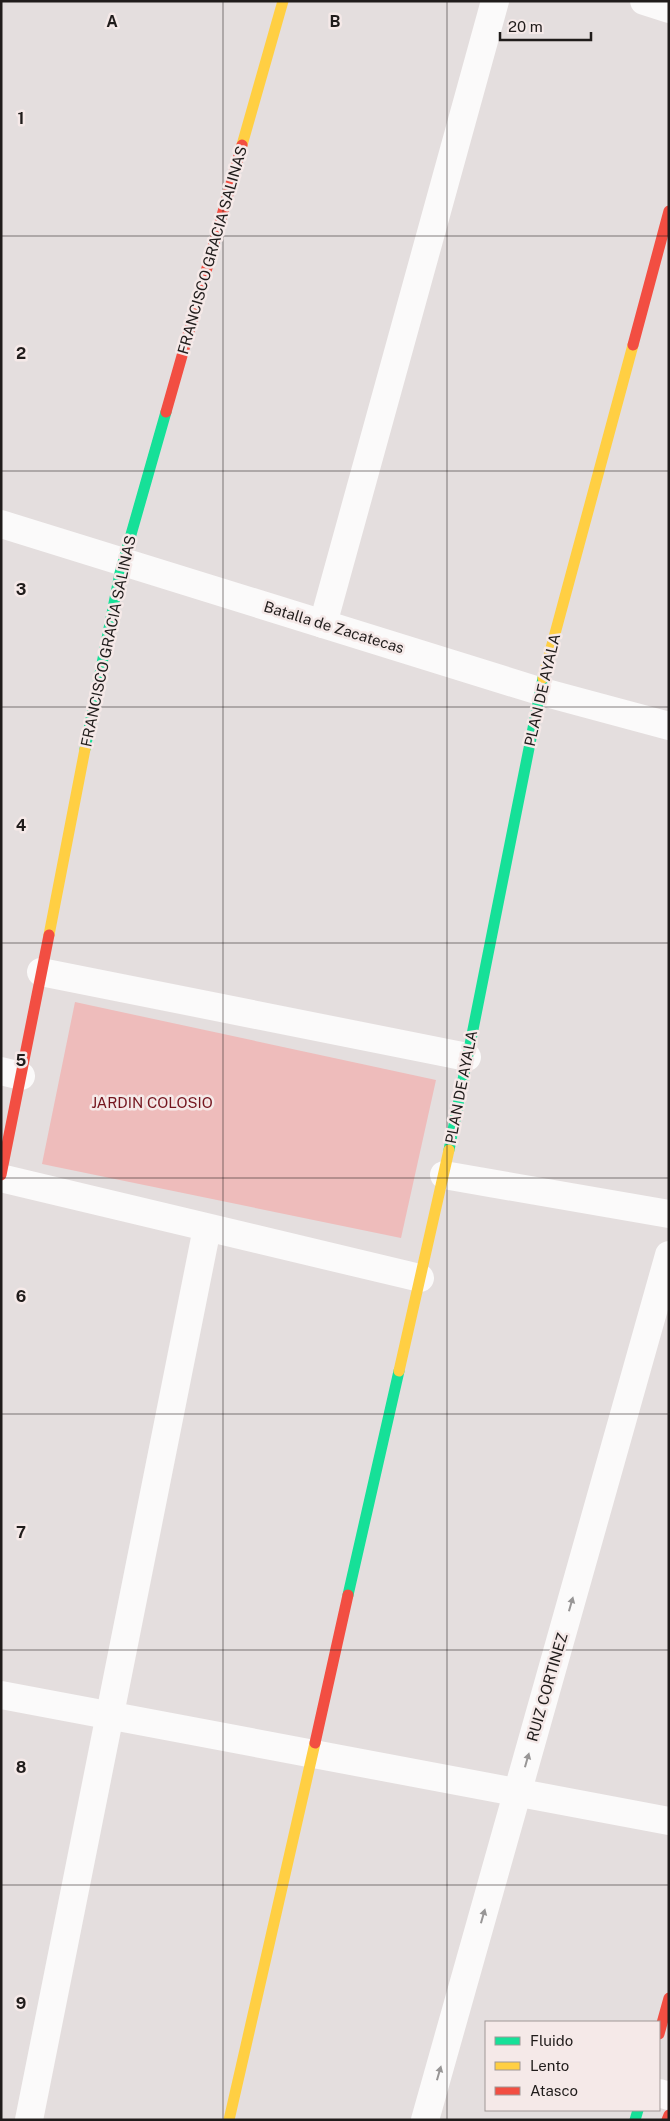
<svg xmlns="http://www.w3.org/2000/svg" width="670" height="2121" font-family="'Public Sans',sans-serif">
<style>
.green{fill:#eebcbb}
.lines{fill:none;stroke-linecap:round;stroke-linejoin:round}
.street{stroke:#fbfafa;stroke-width:28}
.fast{stroke:#16e098;stroke-width:11}
.slow{stroke:#ffcf43;stroke-width:11}
.jam{stroke:#f24e42;stroke-width:11}
.oneway{fill:#989696}
.grid{fill:none;stroke:#201c1b;stroke-width:1;stroke-opacity:0.55}
.labels{text-anchor:middle;dominant-baseline:central;stroke-width:5;stroke-linejoin:round;paint-order:stroke}
.street-label{font-size:15px;fill:#201c1b;stroke:#f5e9e8}
.park-label{font-size:15px;fill:#74151e;stroke:#f5e9e8}
.grid-label{font-size:16px;text-anchor:middle;font-weight:bold;fill:#201c1b;stroke:#f5e9e8;stroke-width:5;stroke-linejoin:round;paint-order:stroke}
</style>
<rect width="100%" height="100%" fill="#e4dede"/>
<!-- green -->
<polygon class="green" points="75,1002 436,1080 401,1238 42,1164"/>
<g class="lines">
<!-- street -->
<g class="street">
<polyline points="644,1 669,9"/>
<polyline points="1,524 539,691 669,726"/>
<polyline points="323,624 495,1"/>
<polyline points="41,972 467,1057"/>
<polyline points="1,1071 21,1076"/>
<polyline points="444,1175 669,1214"/>
<polyline points="1,1178 420,1278"/>
<polyline points="1,1695 669,1821"/>
<polyline points="659,2093 669,2096"/>
<polyline points="29,2120 207,1228"/>
<polyline points="425,2120 669,1255"/>
</g>
<!-- fast -->
<g class="fast">
<polyline points="85,749 120,573 166,412"/>
<polyline points="449,1150 543,678"/>
<polyline points="348,1595 399,1371"/>
<polyline points="635,2120 638,2110"/>
</g>
<!-- slow -->
<g class="slow">
<polyline points="242,145 283,1"/>
<polyline points="543,678 633,345"/>
<polyline points="49,935 85,749"/>
<polyline points="399,1371 449,1150"/>
<polyline points="229,2120 315,1743"/>
</g>
<!-- jam -->
<g class="jam">
<polyline points="633,345 669,211"/>
<polyline points="166,412 242,145"/>
<polyline points="1,1175 49,935"/>
<polyline points="315,1743 348,1595"/>
<polyline points="659,2034 669,1998"/>
<polyline points="667,2120 669,2115"/>
</g>
</g>
<!-- one-way arrows -->
<defs><path id="oneway-solid" d="M-6-.8H1V-3.2L6.5 0L1 3.2V.8H-6Z" transform="scale(1.25)"/></defs>
<g class="oneway">
<use href="#oneway-solid" transform="translate(571 1604) rotate(-74)"/>
<use href="#oneway-solid" transform="translate(527 1760) rotate(-74)"/>
<use href="#oneway-solid" transform="translate(483 1916) rotate(-74)"/>
<use href="#oneway-solid" transform="translate(439 2073) rotate(-74)"/>
</g>
<!-- grid -->
<path class="grid" d="M 223,1 L 223,2120M 447,1 L 447,2120M 1,236 L 669,236M 1,471 L 669,471M 1,707 L 669,707M 1,943 L 669,943M 1,1178 L 669,1178M 1,1414 L 669,1414M 1,1650 L 669,1650M 1,1885 L 669,1885"/>
<g class="labels">
<!-- street labels -->
<g class="street-label">
<text transform="translate(212 250) rotate(-74)">FRANCISCO GRACIA SALINAS</text>
<text transform="translate(334 627) rotate(17)">Batalla de Zacatecas</text>
<text transform="translate(108 641) rotate(-78)">FRANCISCO GRACIA SALINAS</text>
<text transform="translate(542 690) rotate(-77)">PLAN DE AYALA</text>
<text transform="translate(461 1087) rotate(-79)">PLAN DE AYALA</text>
<text transform="translate(547 1687) rotate(-74)">RUIZ CORTINEZ</text>
</g>
<!-- park labels -->
<g class="park-label">
<text x="152" y="1102">JARDIN COLOSIO</text>
</g>
</g>
<g class="grid-label">
<text x="112" y="27">A</text>
<text x="335" y="27">B</text>
<text x="21" y="124">1</text>
<text x="21" y="359">2</text>
<text x="21" y="595">3</text>
<text x="21" y="831">4</text>
<text x="21" y="1066">5</text>
<text x="21" y="1302">6</text>
<text x="21" y="1538">7</text>
<text x="21" y="1773">8</text>
<text x="21" y="2009">9</text>
</g>
<!-- border -->
<rect width="670" height="2121" fill="none" stroke="#201c1b" stroke-width="5"/>
<!-- legend -->
<rect x="485" y="2021" width="175" height="90" fill="#f5e9e8" stroke="#a09796"/>
<rect x="495" y="2037" width="25" height="8" fill="#16e098" stroke="#a09796"/>
<text x="530" y="2046" font-size="15" fill="#201c1b">Fluido</text>
<rect x="495" y="2062" width="25" height="8" fill="#ffcf43" stroke="#a09796"/>
<text x="530" y="2071" font-size="15" fill="#201c1b">Lento</text>
<rect x="495" y="2087" width="25" height="8" fill="#f24e42" stroke="#a09796"/>
<text x="530" y="2096" font-size="15" fill="#201c1b">Atasco</text>
<!-- scale -->
<path d="M500 32v8h91v-8" fill="none" stroke="#201c1b" stroke-width="2.5"/>
<text x="508" y="32" font-size="15" fill="#201c1b" stroke="#f5e9e8" stroke-width="4" paint-order="stroke">20 m</text>
</svg>
